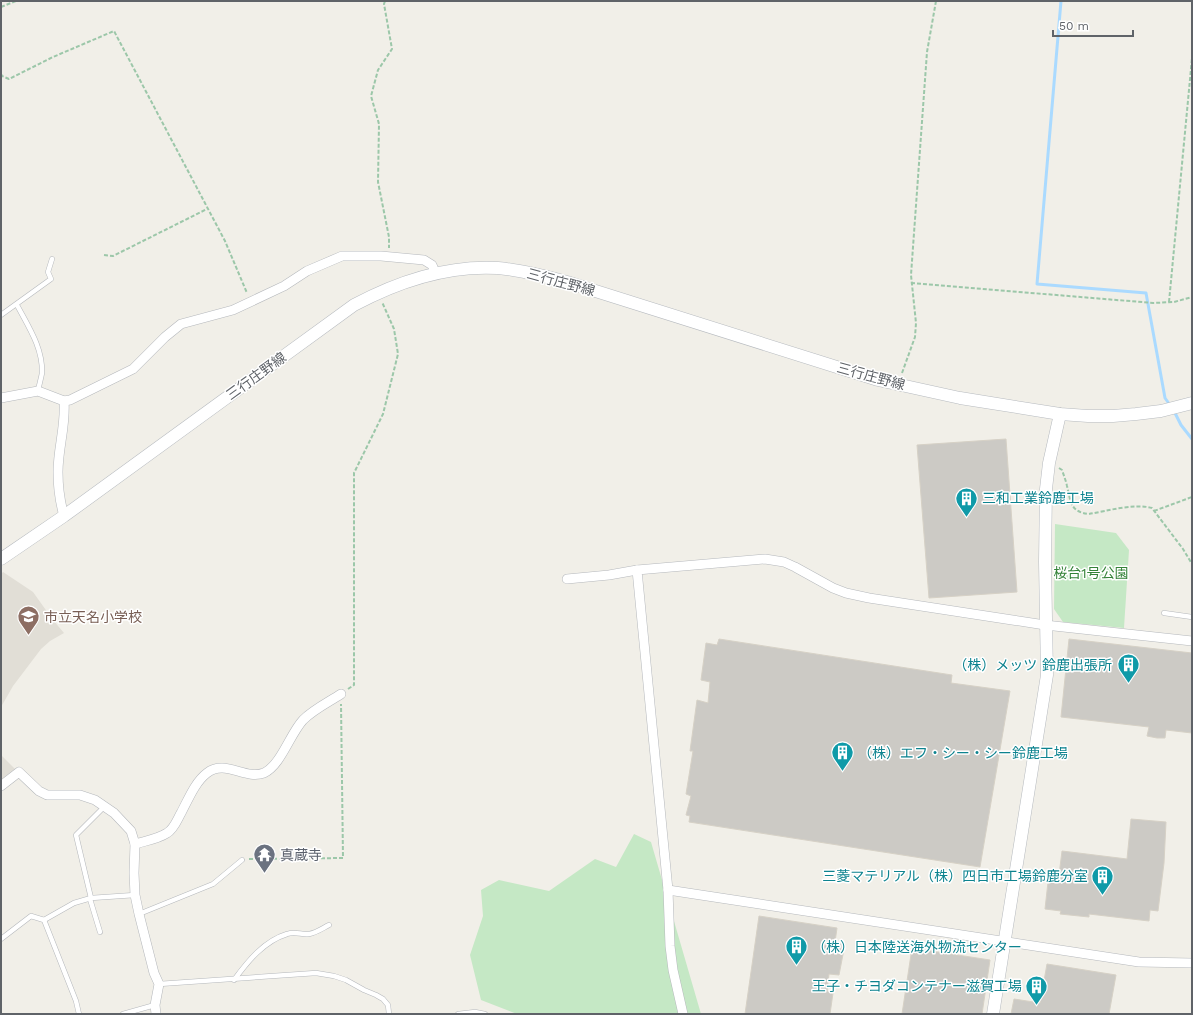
<svg xmlns="http://www.w3.org/2000/svg" width="1193" height="1015" font-family="'Work Sans','Noto Sans JP',sans-serif">
<style>
.education{fill:#e1ded6}
.green{fill:#c5e8c5}
.lines{fill:none;stroke-linecap:round;stroke-linejoin:round}
.stream{stroke:#aadaff;stroke-width:3}
.building{fill:#cccac5;stroke:#d6d1c6}
.lane-casing{stroke:#b5b8bc;stroke-width:5.5}
.street-casing{stroke:#b5b8bc;stroke-width:10}
.secondary-casing{stroke:#b6babf;stroke-width:13}
.path{stroke:#9cc7a9;stroke-width:2;stroke-dasharray:4 2;stroke-linecap:butt}
.lane{stroke:#fff;stroke-width:4.5}
.street{stroke:#fff;stroke-width:9}
.secondary{stroke:#fff;stroke-width:12}
.labels{text-anchor:middle;dominant-baseline:central;stroke-width:3;stroke-linejoin:round;paint-order:stroke}
.street-label{font-size:14px;fill:#5f6368;stroke:#fff}
.culture-label{font-size:14px;fill:#0d838f;stroke:#fff;text-anchor:start}
.park-label{font-size:14px;fill:#348238;stroke:#fff}
.education-label{font-size:14px;fill:#785e54;stroke:#fff;text-anchor:start}
.worship-label{font-size:14px;fill:#5b616d;stroke:#fff;text-anchor:start}
</style>
<rect width="100%" height="100%" fill="#f1efe8"/>
<!-- education -->
<g class="education">
<polygon points="3,572 33,592 53,620 64,633 50,641 41,649 13,686 1,707 1,574"/>
<polygon points="1,755 16,770 1,782"/>
</g>
<!-- green -->
<g class="green">
<polygon points="1055,524 1116,533 1129,550 1124,628 1063,622 1054,609"/>
<polygon points="634,834 651,842 701,1014 517,1014 481,1000 470,955 483,916 481,890 499,880 549,891 595,859 616,867"/>
</g>
<g class="lines">
<!-- stream -->
<g class="stream">
<polyline points="1061,1 1037,284 1146,293 1165,398 1170,405"/>
<polyline points="1174,411 1181,425 1192,439"/>
</g>
</g>
<!-- building -->
<g class="building">
<polygon points="1006,439 1017,592 929,598 917,445"/>
<polygon points="719,639 952,675 951,683 1010,691 980,867 689,822 690,816 686,815 691,796 686,794 693,751 690,751 697,700 708,703 710,682 701,680 706,643 717,645"/>
<polygon points="1069,639 1192,653 1192,733 1166,730 1165,738 1157,738 1147,736 1149,727 1061,717"/>
<polygon points="1131,819 1166,822 1164,863 1158,911 1150,910 1149,921 1089,914 1089,917 1060,914 1061,911 1045,909 1048,882 1058,883 1062,851 1127,859"/>
<polygon points="759,916 837,928 835,942 845,944 839,975 829,974 827,991 833,993 830,1014 745,1014"/>
<polygon points="912,948 990,960 982,1014 902,1014"/>
<polygon points="1047,964 1116,975 1109,1014 1011,1014 1014,999 1040,1003"/>
</g>
<g class="lines">
<defs>
<g id="lane">
<path d="M 17,305 C 28,326 43,348 42,373 C 41,379 39,385 38,391"/>
<polyline points="1,315 51,279 48,272 52,259"/>
<polyline points="1164,613 1192,617"/>
<polyline points="91,898 76,835 104,807"/>
<polyline points="90,899 100,932"/>
<polyline points="139,914 213,884 242,860"/>
<polyline points="44,920 74,903 91,898 135,895"/>
<polyline points="1,939 31,916 44,920 76,1001 79,1014"/>
<path d="M 234,980 C 248,961 264,941 287,934 C 295,931 302,935 309,934 C 316,933 323,928 329,925"/>
<polyline points="159,984 316,973 334,976 346,980 364,990 376,995 383,999 388,1005 389,1014"/>
<polyline points="123,1014 155,1005"/>
<polyline points="458,1014 475,1012 485,1014"/>
</g>
<g id="street">
<path d="M 1,398 L 38,391 L 64,401 C 66,425 58,448 58,472 C 58,487 60,502 64,516"/>
<polyline points="64,401 70,400 133,369 165,337 181,324 233,310 284,286 307,271 342,256 381,256 424,260 432,265 436,274"/>
<polyline points="567,579 609,575 637,570"/>
<polyline points="1,786 19,772 39,791 47,795 80,795 95,800 114,813 131,831 135,844 134,873 135,895 139,914 154,973 159,984 155,1005 156,1014"/>
<path d="M 135,844 C 145,841 158,839 167,833 C 174,829 177,820 181,813 C 188,800 195,782 207,773 C 225,759 245,780 264,773 C 281,765 290,734 303,720 C 314,709 329,702 341,694"/>
<polyline points="668,890 1139,962 1192,963"/>
<polyline points="683,1014 673,970 670,946 668,890 637,570 765,559 784,562 795,567 833,588 846,593 869,598 1045,625 1192,641"/>
</g>
<g id="secondary">
<path d="M 1,559 L 64,516 L 354,305 C 397,282 448,265 498,268 C 521,270 544,276 567,282 L 878,380 L 960,398 L 1060,414 L 1088,416 L 1113,416 L 1136,414 L 1161,411 L 1192,403"/>
<polyline points="993,1014 1047,675 1045,562 1046,489 1049,463 1060,414"/>
</g>
</defs>
<!-- lane casing -->
<use href="#lane" class="lane-casing"/>
<!-- street casing -->
<use href="#street" class="street-casing"/>
<!-- secondary casing -->
<use href="#secondary" class="secondary-casing"/>
<!-- path -->
<g class="path">
<polyline points="385,1 384,4 392,49 378,70 371,96 379,124 378,182 389,237 389,248"/>
<polyline points="1,7 16,1"/>
<polyline points="1,74 2,76 9,79 53,57 114,31 225,241 247,293"/>
<polyline points="104,255 113,256 207,209"/>
<polyline points="911,283 1153,303 1174,302 1192,297"/>
<polyline points="1169,302 1192,58"/>
<polyline points="902,373 915,337 916,323 911,275 927,52 936,1"/>
<path d="M 1059,468 L 1062,470 C 1064,476 1066,481 1067,486 C 1071,502 1070,512 1089,514 C 1107,511 1134,503 1152,508 L 1183,549 L 1192,564"/>
<polyline points="1154,511 1192,497"/>
<polyline points="348,689 354,685 354,473 383,414 398,354 394,329 382,302"/>
<polyline points="249,859 343,858 341,704"/>
</g>
<!-- lane -->
<use href="#lane" class="lane"/>
<!-- street -->
<use href="#street" class="street"/>
<!-- secondary -->
<use href="#secondary" class="secondary"/>
</g>
<!-- icons -->
<defs>
<symbol id="building-pin" viewBox="-11 -11 22 30"><path d="M0 17L-7.5 6A9.5 9.5 0 1 1 7.5 6Z" fill="#0f9aa8" stroke="#fff"/><path d="M-4-6H4V6H1V3H-1V6H-4ZM-2.5-4.3h1.7v1.8h-1.7ZM.8-4.3h1.7v1.8H.8ZM-2.5-1h1.7V.8h-1.7ZM.8-1h1.7V.8H.8Z" fill="#fff"/></symbol>
<symbol id="school-pin" viewBox="-11 -11 22 30"><path d="M0 17L-7.5 6A9.5 9.5 0 1 1 7.5 6Z" fill="#8d6e63" stroke="#fff"/><path d="M0-5L7-2L0 1L-7-2ZM-4 1L0 2.5L4 1V4Q0 6-4 4Z" fill="#fff"/></symbol>
<symbol id="temple-pin" viewBox="-11 -11 22 30"><path d="M0 17L-7.5 6A9.5 9.5 0 1 1 7.5 6Z" fill="#6b7280" stroke="#fff"/><path d="M0-6L5-2H3V0L6.5 2.5H4V6H1.5V3h-3V6H-4V2.5H-6.5L-3 0V-2H-5Z" fill="#fff"/></symbol>
</defs>
<g fill-rule="evenodd">
<use href="#building-pin" x="954" y="486" width="25" height="34"/>
<use href="#school-pin" x="16" y="604" width="25" height="34"/>
<use href="#building-pin" x="1116" y="652" width="25" height="34"/>
<use href="#building-pin" x="830" y="740" width="25" height="34"/>
<use href="#temple-pin" x="252" y="842" width="25" height="34"/>
<use href="#building-pin" x="1090" y="864" width="25" height="34"/>
<use href="#building-pin" x="784" y="934" width="25" height="34"/>
<use href="#building-pin" x="1024" y="974" width="25" height="34"/>
</g>
<g class="labels">
<!-- street labels -->
<g class="street-label">
<text transform="translate(561 282) rotate(15)">三行庄野線</text>
<text transform="translate(256 376) rotate(-36)">三行庄野線</text>
<text transform="translate(871 376) rotate(15)">三行庄野線</text>
</g>
<!-- culture labels -->
<g class="culture-label">
<text x="982" y="498">三和工業鈴鹿工場</text>
<text x="1112" y="665" text-anchor="end">（株）メッツ 鈴鹿出張所</text>
<text x="858" y="753">（株）エフ・シー・シー鈴鹿工場</text>
<text x="1088" y="876" text-anchor="end">三菱マテリアル（株）四日市工場鈴鹿分室</text>
<text x="812" y="947">（株）日本陸送海外物流センター</text>
<text x="1022" y="986" text-anchor="end">王子・チヨダコンテナー滋賀工場</text>
</g>
<!-- park labels -->
<g class="park-label">
<text x="1091" y="573">桜台1号公園</text>
</g>
<!-- education labels -->
<g class="education-label">
<text x="44" y="617">市立天名小学校</text>
</g>
<!-- worship labels -->
<g class="worship-label">
<text x="280" y="855">真蔵寺</text>
</g>
</g>
<!-- border -->
<rect width="1193" height="1015" fill="none" stroke="#5f6368" stroke-width="4"/>
<!-- scale -->
<path d="M1053 30v6h80v-6" fill="none" stroke="#5f6368" stroke-width="2"/>
<text x="1059" y="30" font-size="12" fill="#5f6368" stroke="#ffffff" stroke-width="3" paint-order="stroke">50 m</text>
</svg>
